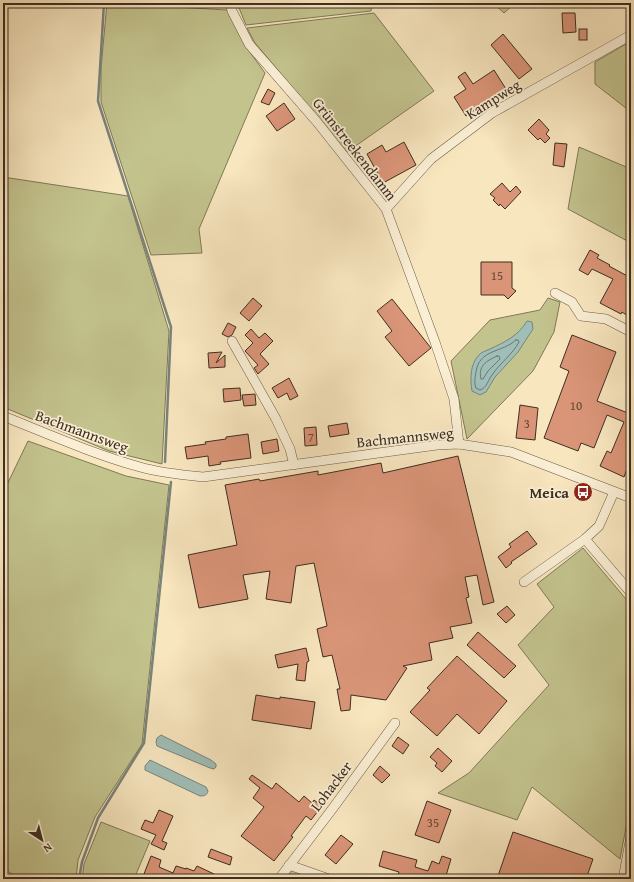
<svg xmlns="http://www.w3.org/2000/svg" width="634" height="882" font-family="'Gentium Book Plus',serif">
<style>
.green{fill:#c3c38e;stroke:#817858}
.water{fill:#9fbeb8;stroke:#79847c}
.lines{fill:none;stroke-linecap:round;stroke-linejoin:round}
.shore{stroke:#6f766c;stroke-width:1}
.stream{stroke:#79847c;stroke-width:2.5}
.building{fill:#da9578;stroke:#3f2e21}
.minor-casing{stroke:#6d5c48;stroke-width:10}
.minor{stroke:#faefd5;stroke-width:9}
.labels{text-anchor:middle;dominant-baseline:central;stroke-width:3.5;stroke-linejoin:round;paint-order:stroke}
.number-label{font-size:13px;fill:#664837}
.street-label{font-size:15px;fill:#3f2e21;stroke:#faefd5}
.poi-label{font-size:15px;font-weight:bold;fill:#3f2e21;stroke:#faefd5;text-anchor:end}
</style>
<rect width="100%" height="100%" fill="#f8e6bf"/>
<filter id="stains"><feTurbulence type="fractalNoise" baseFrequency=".005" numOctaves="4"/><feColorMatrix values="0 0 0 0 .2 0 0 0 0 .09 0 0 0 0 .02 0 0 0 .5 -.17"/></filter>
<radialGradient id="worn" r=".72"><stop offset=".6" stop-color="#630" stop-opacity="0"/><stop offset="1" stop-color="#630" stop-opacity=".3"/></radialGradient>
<!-- green -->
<g class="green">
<polygon points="107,3 227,10 244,44 265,73 199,229 202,253 151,255 101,102 101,68"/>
<polygon points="237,3 372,3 371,11 246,25"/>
<polygon points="493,3 515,3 504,13"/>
<polygon points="374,13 434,91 347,152 255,43 247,28"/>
<polygon points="631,41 631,112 595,84 595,62"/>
<polygon points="579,147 631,169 631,243 568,209"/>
<polygon points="3,177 128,196 169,331 162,464 109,451 3,407"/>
<polygon points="548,298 560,302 554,332 533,371 467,439 451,361 490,320 540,310"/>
<polygon points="28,441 126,476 169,485 142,744 95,817 78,860 76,879 22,879 3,869 3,493"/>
<polygon points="583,548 631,605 631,801 620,859 532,787 517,820 438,793 469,773 549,685 518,645 554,607 537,584"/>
<polygon points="101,822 150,841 134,879 82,879 84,864"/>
<polygon points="291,869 319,879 285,879"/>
</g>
<!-- water -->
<g class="water">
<path d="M 527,321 L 532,322 L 533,329 L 518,352 L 495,377 L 486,392 L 480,395 L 472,391 C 470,379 470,364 479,355 C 481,352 486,351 490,349 C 505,342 518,336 527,321 Z"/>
<polygon points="161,735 211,760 216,764 216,767 214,769 210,768 157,746 156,742 157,738"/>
<path d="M 150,760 L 206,787 L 208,791 C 207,795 205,796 200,796 L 145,770 L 145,766 Z"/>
</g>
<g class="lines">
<!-- shore -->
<g class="shore">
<path d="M 516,340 L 518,340 L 519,342 C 512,355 500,363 492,375 C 488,380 487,388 480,390 L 476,388 C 474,383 475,378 476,372 C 479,349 502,353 516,340 Z"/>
<path d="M 497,356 L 499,356 L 500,359 L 488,371 L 483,379 L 481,379 C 478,366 486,361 497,356 Z"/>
</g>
<!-- stream -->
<g class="stream">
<polyline points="104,3 98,101 171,327 165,462"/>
<polyline points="79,879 82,862 98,818 144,743 171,482"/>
</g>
</g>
<!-- building -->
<g class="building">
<polygon points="562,13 575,13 576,32 563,33"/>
<rect x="579" y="29" width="8" height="11"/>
<polygon points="503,34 532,69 519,79 491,45"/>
<polygon points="494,70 506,89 466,116 454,97 466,89 458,77 465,72 473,84"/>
<polygon points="268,89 275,93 269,105 261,102"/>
<polygon points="284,103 295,119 277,131 266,116"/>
<polygon points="539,119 549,130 546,134 550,138 545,143 540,138 538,140 528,130"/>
<polygon points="404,142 416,165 383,183 367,154 382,145 386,152"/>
<polygon points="555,143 567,144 564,167 553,165"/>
<polygon points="502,183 510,192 516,186 521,192 505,209 500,204 499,206 493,200 495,198 490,194"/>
<polygon points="590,250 599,255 597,258 610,265 609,266 631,278 631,318 622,312 621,314 600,303 613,279 592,269 588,275 579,270"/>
<polygon points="481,262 512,262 512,288 516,291 508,299 504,295 481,295"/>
<polygon points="253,298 262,306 249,321 240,313"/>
<polygon points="392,299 431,348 409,366 385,337 392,331 377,311"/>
<polygon points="228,323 236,327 232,335 228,337 222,334"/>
<polygon points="251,329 259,338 265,333 273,341 260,354 269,364 258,374 254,368 258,365 245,351 253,343 245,335"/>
<polygon points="572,335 616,352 597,401 628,413 631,407 631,458 624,477 600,466 607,451 611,453 624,422 607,415 594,448 581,443 578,451 544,438 569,371 560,367"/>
<polygon points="222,352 216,363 225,355 225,367 209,368 208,353"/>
<polygon points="289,378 298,396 290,400 287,393 278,398 272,388"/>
<polygon points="240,388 241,400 224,402 223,389"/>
<polygon points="255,394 256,405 244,406 242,395"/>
<polygon points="520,405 538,408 535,440 516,438"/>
<polygon points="347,423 349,434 330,437 328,426"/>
<polygon points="316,427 317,445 305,446 304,428"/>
<polygon points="248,434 251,458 220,462 221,464 209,466 208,456 187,459 185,447 206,444 205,442 226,439 226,437"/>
<polygon points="277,439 279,451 263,454 261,442"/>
<polygon points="458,456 494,602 483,605 477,575 465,577 469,597 466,598 472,623 450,627 453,638 429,643 432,660 403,666 407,668 386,700 351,695 350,710 341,711 337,689 340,689 332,655 323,657 317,629 327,626 314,563 296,566 291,603 266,599 270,571 243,575 248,599 199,608 188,555 237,545 225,485 259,479 260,481 318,471 318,475 381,463 383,473"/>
<polygon points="527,531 537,544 511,562 512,563 506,568 498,557 511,547 509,544"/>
<polygon points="507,606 515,615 506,623 497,614"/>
<polygon points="478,632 516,666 504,678 467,645"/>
<polygon points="306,648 309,661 307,662 305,681 296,680 298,664 278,668 275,655"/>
<polygon points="457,656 507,701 479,734 457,714 437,736 410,712 430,690 427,688"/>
<polygon points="256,695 280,699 280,697 315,702 311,729 252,720"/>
<polygon points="398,737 409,745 403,754 392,746"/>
<polygon points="438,748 452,761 442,772 435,766 437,763 430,757"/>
<polygon points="380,766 390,775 382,783 373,775"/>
<polygon points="252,775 272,789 276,783 299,802 304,796 312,803 314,800 322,806 311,820 306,816 291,836 293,837 274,861 241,836 264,807 253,798 260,788 249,779"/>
<polygon points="427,801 451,810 439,843 415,835"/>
<polygon points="159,810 173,816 162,841 167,843 164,850 151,844 156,835 141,829 145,820 153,823"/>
<polygon points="513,832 593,859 586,879 497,879"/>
<polygon points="341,835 353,844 336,864 325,855"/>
<polygon points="211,849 232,857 230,865 208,857"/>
<polygon points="383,851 417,860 415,867 428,871 432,861 439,864 442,856 451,859 445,879 397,879 399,872 379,866"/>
<polygon points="151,856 161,860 159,867 173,873 176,866 186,869 186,868 194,871 197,866 214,874 212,879 195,879 185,874 183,877 187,879 142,879"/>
</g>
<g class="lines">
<defs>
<g id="minor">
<polyline points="230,3 232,11 249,44 317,122 386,209 435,342 454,399 459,444"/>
<polyline points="386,209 431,159 492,113 631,35"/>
<polyline points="555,293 572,302 581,316 606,319 631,332"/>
<polyline points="232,341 276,419 290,449 294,465"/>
<path d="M 3,416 C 48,434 93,454 140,467 C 161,473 182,475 203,477 L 437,445 L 459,444 L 511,452 L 631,498"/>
<polyline points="585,539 631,593"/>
<polyline points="524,582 585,539 599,526 614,492"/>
<polyline points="289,865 329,879"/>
<polyline points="279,879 333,808 395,723"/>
<polyline points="623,879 631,836"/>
</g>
</defs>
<!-- minor casing -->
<use href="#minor" class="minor-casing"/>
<!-- minor -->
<use href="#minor" class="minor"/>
</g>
<!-- icons -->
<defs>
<symbol id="bus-disc" viewBox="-11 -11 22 22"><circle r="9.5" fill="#8f2418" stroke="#faefd5"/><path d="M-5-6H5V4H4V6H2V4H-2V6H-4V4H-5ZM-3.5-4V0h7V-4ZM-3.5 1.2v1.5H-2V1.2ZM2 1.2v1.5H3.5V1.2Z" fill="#fff"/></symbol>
</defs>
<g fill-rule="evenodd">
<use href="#bus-disc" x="572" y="481" width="22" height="22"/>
</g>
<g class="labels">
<!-- number labels -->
<g class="number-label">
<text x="497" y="275">15</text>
<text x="576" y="405">10</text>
<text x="527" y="423">3</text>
<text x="311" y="437">7</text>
<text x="433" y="822">35</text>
</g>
<!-- street labels -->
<g class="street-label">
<text transform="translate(493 99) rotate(-32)">Kampweg</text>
<text transform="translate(355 149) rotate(52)">Grünstreekendamm</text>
<text transform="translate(82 431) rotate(20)">Bachmannsweg</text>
<text transform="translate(405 437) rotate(-6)">Bachmannsweg</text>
<text transform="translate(331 786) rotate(-53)">Lohacker</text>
</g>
<!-- poi labels -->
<g class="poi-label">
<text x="569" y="492">Meica</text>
</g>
</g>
<!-- margin -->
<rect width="634" height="882" fill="none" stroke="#f8e6bf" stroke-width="16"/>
<rect x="4" y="4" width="626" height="874" fill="none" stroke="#3f2e21" stroke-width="2"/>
<rect x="8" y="8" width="618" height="866" fill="none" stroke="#3f2e21"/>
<!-- north arrow -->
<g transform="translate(42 840) rotate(144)" stroke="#faefd5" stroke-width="3" paint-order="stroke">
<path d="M0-3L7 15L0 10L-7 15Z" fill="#3f2e21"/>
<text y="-6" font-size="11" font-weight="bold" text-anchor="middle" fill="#3f2e21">N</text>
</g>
<rect width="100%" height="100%" filter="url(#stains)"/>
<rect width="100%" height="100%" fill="url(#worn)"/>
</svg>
